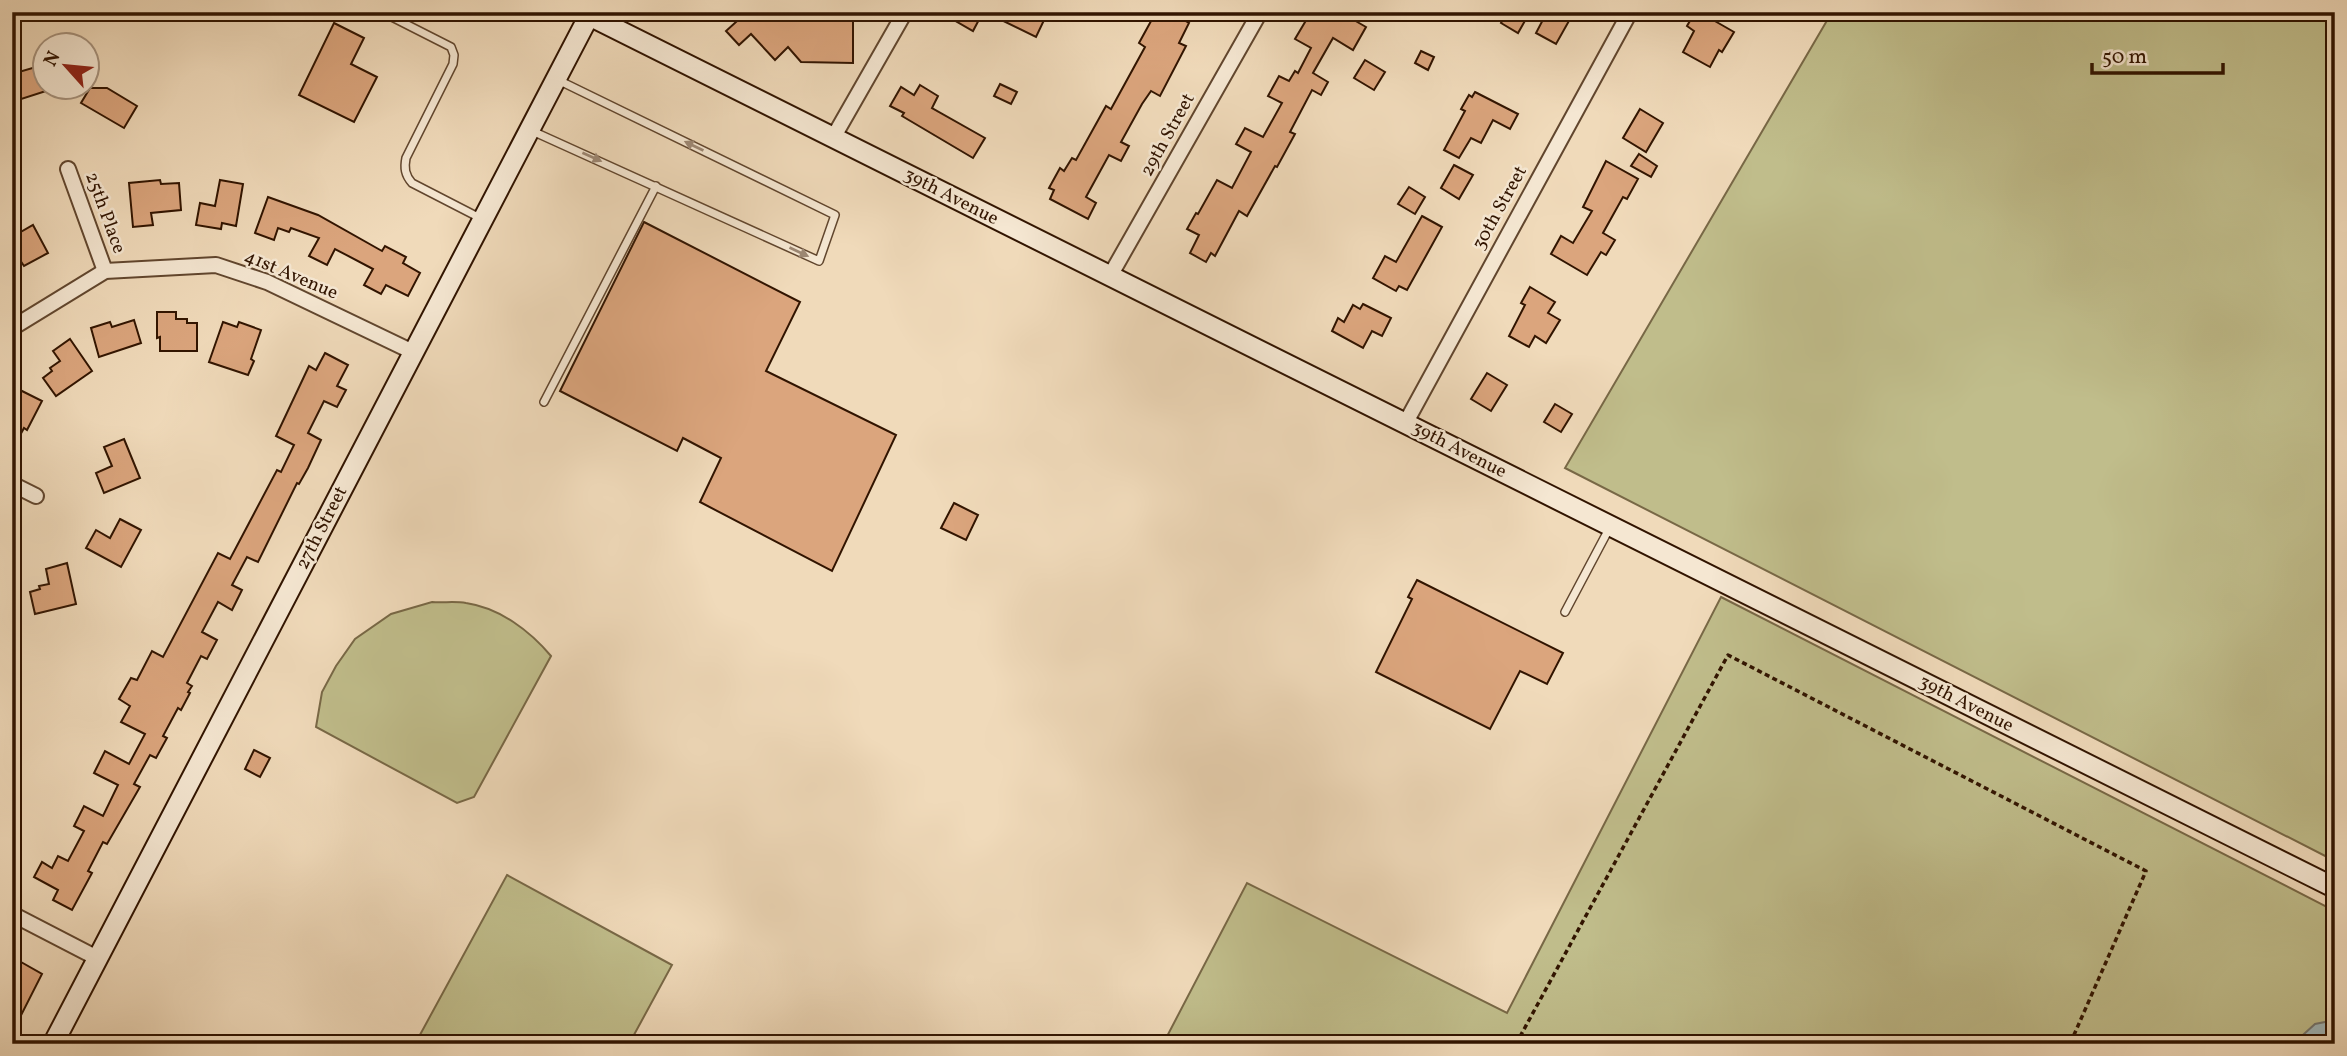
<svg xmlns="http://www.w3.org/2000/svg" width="2347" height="1056" font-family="Vollkorn,serif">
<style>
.green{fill:#c0bd8b;stroke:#786846;stroke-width:2}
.water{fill:#a0b8bb;stroke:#747670;stroke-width:2}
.building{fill:#dba57d;stroke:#311400;stroke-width:2}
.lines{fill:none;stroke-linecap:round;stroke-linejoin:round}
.lane-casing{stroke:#61462e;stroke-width:10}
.street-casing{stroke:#61462e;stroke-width:18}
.secondary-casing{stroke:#311400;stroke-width:23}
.path{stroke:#311400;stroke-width:3.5;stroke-dasharray:5 3.5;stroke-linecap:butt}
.lane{stroke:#f5e7d2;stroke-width:7}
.street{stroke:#f5e7d2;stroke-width:14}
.secondary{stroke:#f5e7d2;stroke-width:19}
.oneway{fill:#9d8874}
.labels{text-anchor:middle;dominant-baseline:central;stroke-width:5;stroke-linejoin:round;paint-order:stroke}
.street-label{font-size:19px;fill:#311400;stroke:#f5e7d2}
</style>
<rect width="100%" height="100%" fill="#f0daba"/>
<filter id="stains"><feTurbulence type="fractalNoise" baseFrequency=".00286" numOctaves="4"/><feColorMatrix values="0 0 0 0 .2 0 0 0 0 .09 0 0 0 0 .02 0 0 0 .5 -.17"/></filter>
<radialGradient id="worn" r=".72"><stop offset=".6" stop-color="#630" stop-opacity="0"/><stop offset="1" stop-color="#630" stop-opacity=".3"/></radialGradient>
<!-- green -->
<g class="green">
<polygon points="1832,12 2335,12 2335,861 1565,468"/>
<polygon points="1721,597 2335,911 2335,1044 1163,1044 1247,883 1507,1013"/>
<path d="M 432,602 C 443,603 455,601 466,603 C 500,608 530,631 551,656 L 474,797 L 457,803 L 316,727 L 322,692 L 336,666 L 355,639 L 391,614 Z"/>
<polygon points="507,875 672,965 629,1044 415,1044"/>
</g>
<!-- water -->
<polygon class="water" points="2335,1020 2335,1044 2293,1044 2315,1024"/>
<!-- building -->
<g class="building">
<polygon points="747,12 853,12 853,63 801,62 788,47 775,60 751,34 739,45 726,31"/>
<polygon points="940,12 983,12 973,31"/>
<polygon points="985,12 1038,12 1046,16 1036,37"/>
<polygon points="1156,12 1170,12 1189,23 1179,43 1186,46 1160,96 1151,91 1142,104 1121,142 1129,146 1121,161 1109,155 1086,197 1096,203 1088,219 1050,199 1054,190 1049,188 1060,168 1064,171 1072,158 1076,160 1106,106 1111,109 1145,47 1139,43"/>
<polygon points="1311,12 1340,12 1366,27 1353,50 1333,38 1313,73 1328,82 1321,95 1312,90 1290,132 1295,134 1277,167 1275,166 1247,216 1239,211 1215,256 1211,253 1206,262 1190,253 1199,235 1187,229 1196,213 1198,214 1217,180 1232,188 1251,152 1236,144 1245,128 1263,137 1282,103 1268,96 1279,76 1289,81 1295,71 1298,73 1311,48 1295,39"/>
<polygon points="1507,12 1530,12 1518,33 1501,23"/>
<polygon points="1547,12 1574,12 1556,44 1536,33"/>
<polygon points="1695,12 1699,12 1734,32 1722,52 1719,50 1710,67 1683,52 1694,31 1687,26"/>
<polygon points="334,23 364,38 351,64 377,77 354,122 299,95"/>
<polygon points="1421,51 1434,57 1428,70 1415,63"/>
<polygon points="1365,60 1385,72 1374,90 1354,78"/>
<polygon points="46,64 46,91 12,102 12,74"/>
<polygon points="1000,84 1017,92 1011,104 994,96"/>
<polygon points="920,85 938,96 932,108 985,138 973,158 902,116 904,113 890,106 901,87 914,95"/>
<polygon points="90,88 107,88 137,106 124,128 81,103"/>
<polygon points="1475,92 1518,114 1510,129 1493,120 1481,143 1471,138 1459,158 1444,150 1465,111 1461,109 1469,95 1472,97"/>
<polygon points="1640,109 1663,123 1646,152 1623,138"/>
<polygon points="1639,154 1657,166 1651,177 1631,166"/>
<polygon points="1606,161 1638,179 1627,199 1623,197 1603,233 1615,240 1606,255 1601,252 1587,275 1551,254 1561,236 1573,243 1592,211 1583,207"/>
<polygon points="1454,165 1473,175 1459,199 1441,188"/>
<polygon points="160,180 161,184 179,183 181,210 151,213 153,225 133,227 129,183"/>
<polygon points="220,180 243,184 236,226 222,223 221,229 196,225 200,203 215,206"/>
<polygon points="1409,187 1425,197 1415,214 1398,204"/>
<polygon points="268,197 318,215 382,251 385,246 406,257 403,263 420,273 408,296 386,285 381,294 364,285 373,269 335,249 327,265 309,256 319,238 291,228 289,232 278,228 274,240 255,233"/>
<polygon points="1422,216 1442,227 1407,290 1399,286 1396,291 1373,278 1385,256 1396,262"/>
<polygon points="644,222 800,302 766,371 896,435 832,571 700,502 721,458 683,438 677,451 560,391"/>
<polygon points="33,225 48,253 24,266 20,260 12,265 12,237"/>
<polygon points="1530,287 1555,302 1548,313 1560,320 1546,343 1535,336 1529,347 1509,336 1525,305 1521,303"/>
<polygon points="1363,304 1391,318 1382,336 1372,331 1363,348 1332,331 1338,318 1344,322 1353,305 1360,309"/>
<polygon points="157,312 176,312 176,319 187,319 187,323 197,323 197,351 160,351 160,337 157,338"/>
<polygon points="134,320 141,343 99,357 91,328 110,322 112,327"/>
<polygon points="223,322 237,327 239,322 261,330 251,359 254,361 248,375 209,362"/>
<polygon points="70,339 92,371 56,396 43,378 52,371 50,368 60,361 53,351"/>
<polygon points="325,353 348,365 337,386 346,390 337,407 324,401 308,433 321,440 308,468 299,484 297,483 258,562 247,557 232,585 242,590 232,610 218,602 202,632 217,640 207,659 201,656 187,683 192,686 188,692 190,693 181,710 178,708 163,736 167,738 156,758 150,755 134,784 140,787 107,844 103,842 88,871 92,873 72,910 53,900 58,890 34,877 42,862 52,868 58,856 68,861 84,831 74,826 84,806 103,816 118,785 94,773 105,751 129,764 145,734 121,722 130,706 119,699 131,678 137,680 152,651 163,657 218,553 230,559 277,470 281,472 294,445 276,436 309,366 316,370"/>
<polygon points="1487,373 1507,385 1491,411 1471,399"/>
<polygon points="18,389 42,401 27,430 24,428 12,450 12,400"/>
<polygon points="1555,404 1572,414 1561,432 1544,422"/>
<polygon points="124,439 140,478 104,493 96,473 112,466 104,447"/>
<polygon points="954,503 978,515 966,540 941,528"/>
<polygon points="120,519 141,530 121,567 86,548 96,530 110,538"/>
<polygon points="67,563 76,604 35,614 30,592 40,589 39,586 49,584 46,569"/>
<polygon points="1417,580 1563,653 1547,684 1520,671 1490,729 1376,672 1412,599 1408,597"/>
<polygon points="254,750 270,758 260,777 245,769"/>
<polygon points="21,962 42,974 12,1033 12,978"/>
</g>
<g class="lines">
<defs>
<g id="lane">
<path d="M 382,12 L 451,47 L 454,55 L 453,64 L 406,158 C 404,168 405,175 412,183 L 482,219"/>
<polyline points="530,130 819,261 835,215 558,80"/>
<polyline points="544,402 656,186"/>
<polyline points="1565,612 1610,527"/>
</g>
<g id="street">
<polyline points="833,138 905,12"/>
<polyline points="68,169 105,271"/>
<polyline points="1110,276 1260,12"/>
<polyline points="12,328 105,271 216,265 267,282 413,352"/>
<polyline points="1405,424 1630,12"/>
<polyline points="12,484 36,496"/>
<polyline points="12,914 99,959"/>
</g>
<g id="secondary">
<polyline points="582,12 2335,888"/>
<polyline points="53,1044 591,12"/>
</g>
</defs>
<!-- lane casing -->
<use href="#lane" class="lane-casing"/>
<!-- street casing -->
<use href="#street" class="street-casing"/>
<!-- secondary casing -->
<use href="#secondary" class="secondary-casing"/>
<!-- path -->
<polyline class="path" points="1516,1044 1728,655 2146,871 2070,1044"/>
<!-- lane -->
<use href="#lane" class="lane"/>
<!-- street -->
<use href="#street" class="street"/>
<!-- secondary -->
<use href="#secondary" class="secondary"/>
</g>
<!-- one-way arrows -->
<defs><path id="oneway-solid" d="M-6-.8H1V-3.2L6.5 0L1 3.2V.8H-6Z" transform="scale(1.75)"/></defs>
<g class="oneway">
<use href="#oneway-solid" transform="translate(694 146) rotate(-154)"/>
<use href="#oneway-solid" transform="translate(592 157) rotate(24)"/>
<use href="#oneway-solid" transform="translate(799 252) rotate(25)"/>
</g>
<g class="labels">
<!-- street labels -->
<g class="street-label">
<text transform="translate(1168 135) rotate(-61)">29th Street</text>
<text transform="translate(951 197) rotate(27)">39th Avenue</text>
<text transform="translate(1500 208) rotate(-61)">30th Street</text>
<text transform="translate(105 213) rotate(70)">25th Place</text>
<text transform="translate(291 275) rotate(23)">41st Avenue</text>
<text transform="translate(1459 450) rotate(27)">39th Avenue</text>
<text transform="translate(322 528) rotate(-63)">27th Street</text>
<text transform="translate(1966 704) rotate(27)">39th Avenue</text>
</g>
</g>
<!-- margin -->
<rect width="2347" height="1056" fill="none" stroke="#f0daba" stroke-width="42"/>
<rect x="14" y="14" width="2319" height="1028" fill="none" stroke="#311400" stroke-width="3.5"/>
<rect x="21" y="21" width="2305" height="1014" fill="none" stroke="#311400" stroke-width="2"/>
<!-- north arrow -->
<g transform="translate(66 66) rotate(297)"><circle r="33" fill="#f5e7d2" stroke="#a7937e" stroke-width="2"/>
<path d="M0-5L12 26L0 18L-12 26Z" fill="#8f2418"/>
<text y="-10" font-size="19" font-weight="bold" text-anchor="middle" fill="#311400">N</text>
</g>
<!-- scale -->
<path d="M2092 63v10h131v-10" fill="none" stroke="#311400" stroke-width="3.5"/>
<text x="2102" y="63" font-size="21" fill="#311400" stroke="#f5e7d2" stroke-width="5" paint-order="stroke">50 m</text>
<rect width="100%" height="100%" filter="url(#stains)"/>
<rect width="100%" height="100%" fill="url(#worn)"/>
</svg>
